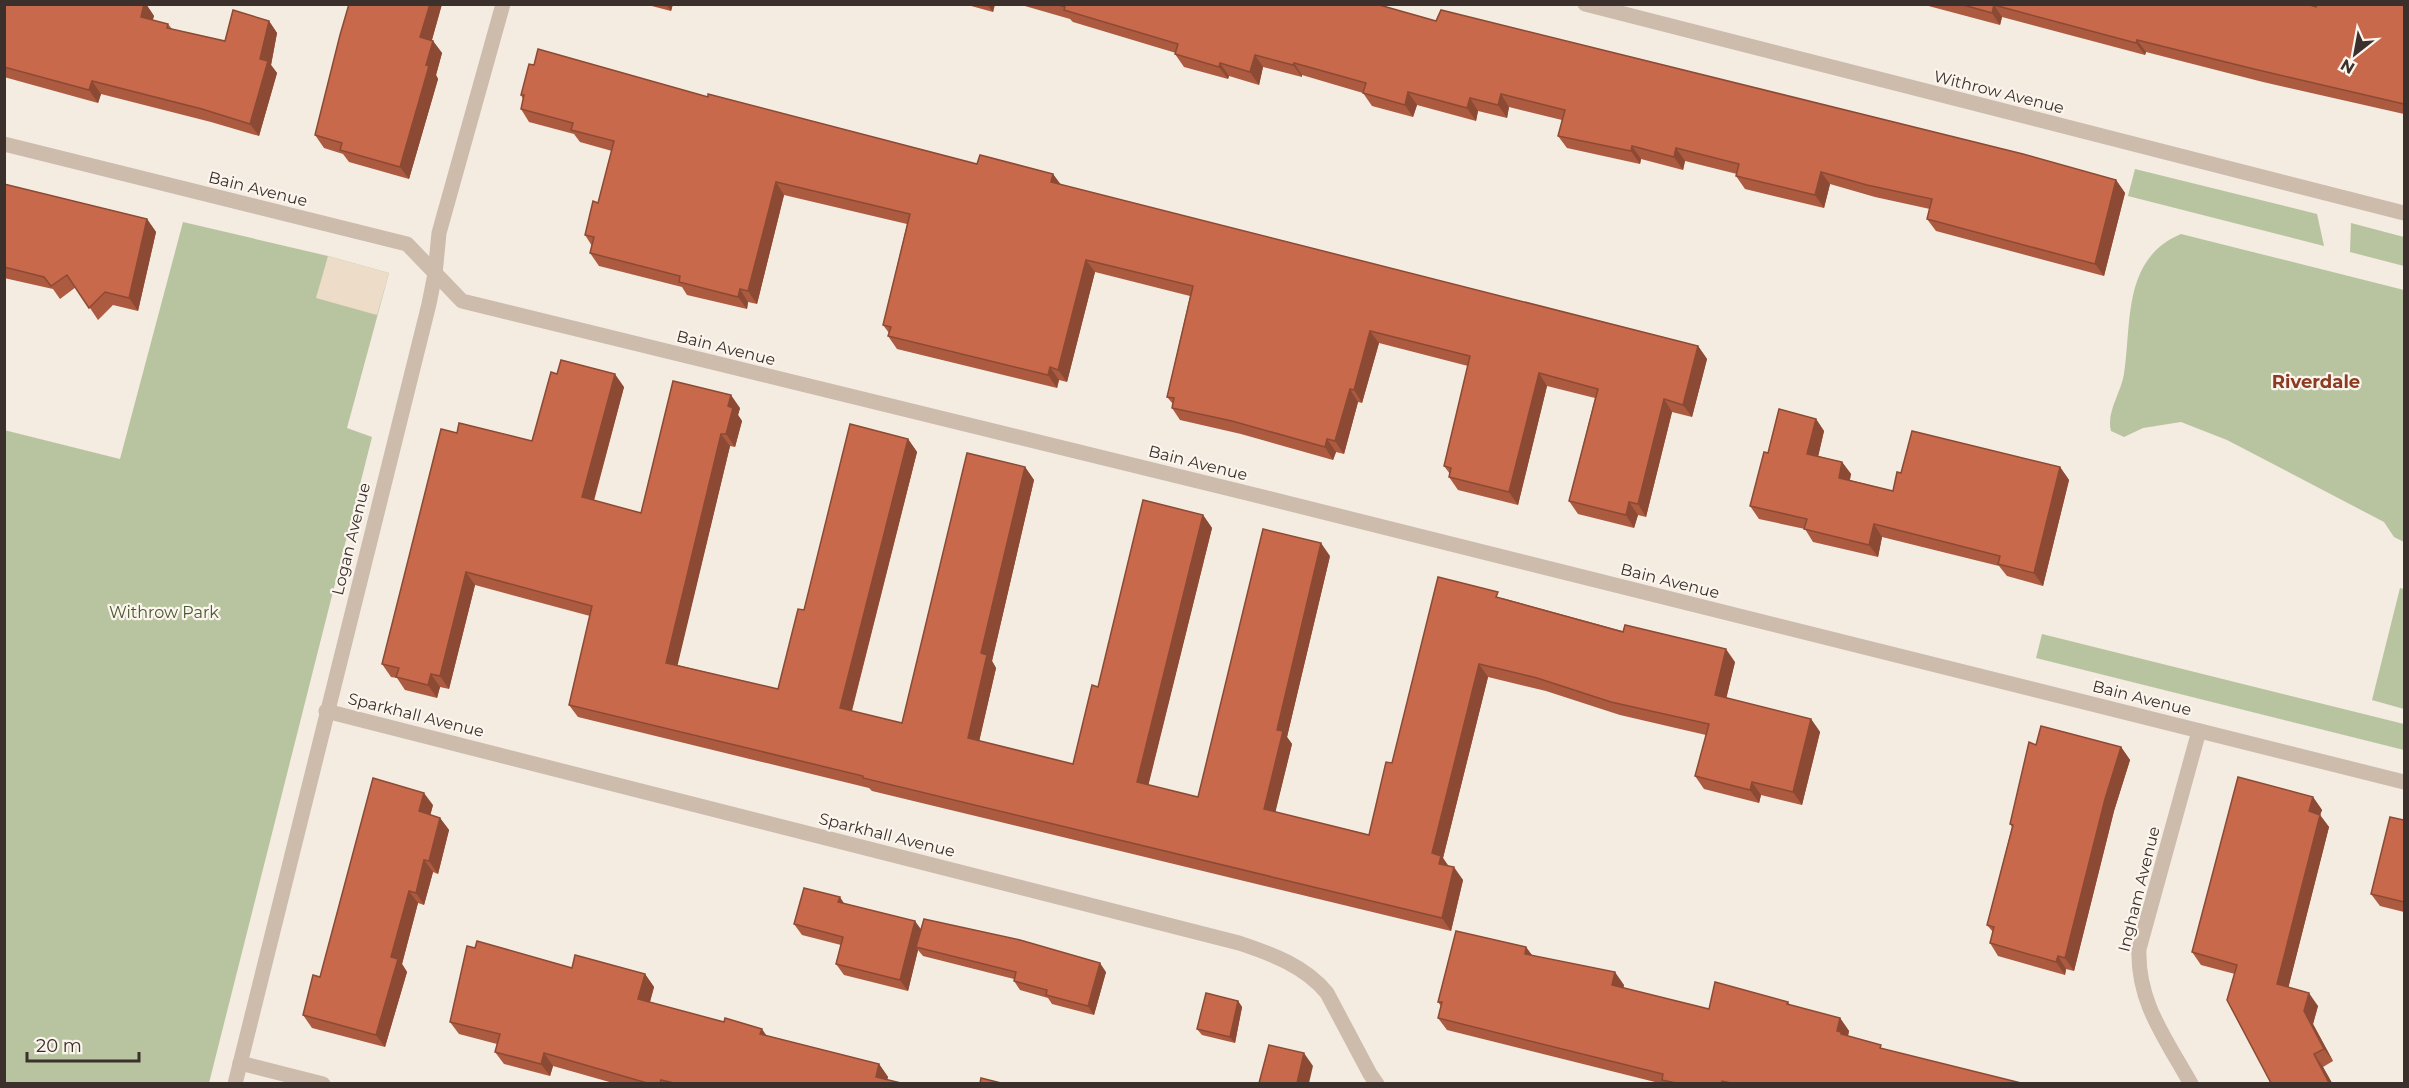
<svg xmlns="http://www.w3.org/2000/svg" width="2409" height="1088" font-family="Montserrat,sans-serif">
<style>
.green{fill:#b8c4a0}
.plaza{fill:#ecdcc8}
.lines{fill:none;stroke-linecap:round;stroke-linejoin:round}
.street{stroke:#cdbbac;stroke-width:15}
.wall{fill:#ac5a40}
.shaded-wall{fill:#8c4a34}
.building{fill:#c8694b;stroke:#8c4a34;stroke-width:1.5}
.labels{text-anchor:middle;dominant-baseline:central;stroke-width:4.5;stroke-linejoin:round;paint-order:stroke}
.street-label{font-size:16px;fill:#3b302b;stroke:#fbf5ee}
.park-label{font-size:16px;fill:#4a5a2e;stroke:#fbf5ee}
.neighbourhood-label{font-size:18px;font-weight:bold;fill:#8c3b22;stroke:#fbf5ee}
</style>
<rect width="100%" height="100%" fill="#f4ebe1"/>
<!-- green -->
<g class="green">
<polygon points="2135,169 2317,214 2324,246 2128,196"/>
<polygon points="183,222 328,256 389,273 347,428 372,437 209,1083 5,1083 4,430 120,459"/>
<polygon points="2351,223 2404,237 2404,266 2350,252"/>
<path d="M 2181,234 L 2404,290 L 2404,542 L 2394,537 L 2384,522 L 2227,440 L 2181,422 L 2143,428 L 2124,437 L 2111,431 C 2106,412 2121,393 2124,374 C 2132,322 2122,259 2181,234 Z"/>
<polygon points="2400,588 2404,589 2404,709 2372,700"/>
<polygon points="2042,634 2404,724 2404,750 2036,658"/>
</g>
<!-- plaza -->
<polygon class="plaza" points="328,256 389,273 377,315 316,298"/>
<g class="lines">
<!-- street -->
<g class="street">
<polyline points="1585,4 2404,213"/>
<polyline points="4,144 407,244 462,301 1255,495 2404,782"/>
<path d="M 326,711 L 1239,943 C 1272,954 1305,966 1327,993 L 1370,1074 L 1377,1084"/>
<polyline points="240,1063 323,1084"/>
<polyline points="235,1084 429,304 435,274 439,233 503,4"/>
<path d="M 2191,1084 C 2166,1039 2137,1002 2139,949 L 2199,731"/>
</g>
</g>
<!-- wall -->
<g class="wall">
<polygon points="4,4 146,4 154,16 152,20 168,24 172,29 225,41 269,21 277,33 271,65 277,73 259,136 211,122 101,94 98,103 4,77"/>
<polygon points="349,4 442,4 432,40 433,41 442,53 436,75 438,79 409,179 349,162 343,154 324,148 315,135"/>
<polygon points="644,4 673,4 671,11"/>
<polygon points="964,4 995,4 993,12"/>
<polygon points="1018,4 1385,4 1386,7 1436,21 2116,180 2125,193 2104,276 1936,231 1927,219 1930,209 1875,197 1830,184 1824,208 1745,189 1736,176 1737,174 1685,161 1683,170 1641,159 1640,164 1567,148 1558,136 1562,120 1509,107 1507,118 1478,111 1476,121 1417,105 1413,117 1372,106 1363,93 1302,75 1302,77 1263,67 1259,85 1229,76 1228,79 1184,67 1175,54 1176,53 1073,22 1070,19"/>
<polygon points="1921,4 2307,4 2316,7 2404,6 2404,114 2263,82 2146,52 2145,55 2002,17 2000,25"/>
<polygon points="521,95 708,97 977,164 1053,174 1060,185 1698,346 1707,359 1692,417 1672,412 1646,517 1638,515 1634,528 1578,514 1569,501 1595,398 1547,386 1518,505 1458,490 1449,477 1450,474 1444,466 1468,366 1379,343 1362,403 1358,402 1344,454 1336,452 1333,460 1241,434 1180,420 1172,408 1173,404 1167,397 1190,296 1095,272 1067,382 1059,380 1057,388 897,349 888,336 889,333 883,325 907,224 784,195 757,304 748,302 747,309 687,295 682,287 599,266 590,253 592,246 585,235 598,203 612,151 580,142 574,134 529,122 521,109 523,99"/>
<polygon points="4,184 147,219 156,232 138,311 113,305 98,320 76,287 60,299 53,289 4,278"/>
<polygon points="557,374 624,387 594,501 641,513 740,408 738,415 742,421 735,447 730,446 677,665 778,689 804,610 908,439 917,452 852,711 902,723 1025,467 1034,480 992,661 996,668 979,741 1073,764 1098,687 1203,515 1212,528 1148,785 1198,797 1330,556 1287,737 1292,744 1275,812 1369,835 1392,763 1502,598 1735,662 1726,698 1811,719 1820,732 1802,805 1761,795 1759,803 1704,789 1695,776 1706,735 1620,715 1546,691 1488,677 1443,858 1448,866 1463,880 1451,931 872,791 869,788 578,717 569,705 590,616 475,585 449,689 440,687 437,698 405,690 397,678 391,677 382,664 457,433 532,441"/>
<polygon points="1816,419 1824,431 1818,456 1842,462 1851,474 1850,480 1893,491 1901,473 2060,467 2069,480 2043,586 2007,576 1999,566 1882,537 1878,557 1813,542 1805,529 1759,519 1750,506 1768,453"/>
<polygon points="2036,745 2121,747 2130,760 2114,811 2074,971 2066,969 2065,975 1998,956 1990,943 1993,932 1987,925 2012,827 2010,824"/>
<polygon points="2313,797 2322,810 2320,815 2329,827 2288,988 2318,1006 2313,1024 2333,1061 2323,1067 2332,1083 2271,1083 2235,974 2201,965 2192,952"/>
<polygon points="433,805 430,815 440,818 449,830 438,874 433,872 424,905 418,903 402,964 407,972 385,1047 312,1028 303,1015 320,977"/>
<polygon points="2404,820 2404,912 2380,906 2371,894"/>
<polygon points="845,904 921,929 1106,972 1094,1015 1052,1004 1048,998 1020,990 1014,981 1014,979 923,956 918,950 908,991 844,975 836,964 841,945 802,935 794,924"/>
<polygon points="1526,947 1532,955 1624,985 1623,988 1709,1009 1788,1002 1790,1005 1840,1018 1849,1031 1848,1036 1883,1049 2021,1083 1659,1083 1447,1030 1438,1018 1441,1006 1438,1002"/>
<polygon points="572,968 645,974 654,987 650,1002 767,1036 879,1064 888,1077 887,1080 901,1083 613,1083 553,1066 550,1076 504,1064 495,1052 497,1044 459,1034 450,1022"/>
<polygon points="1238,1001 1242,1007 1235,1043 1202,1035 1197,1029"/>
</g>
<!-- shaded-wall -->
<g class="shaded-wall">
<polygon points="144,4 146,4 154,16 150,30 141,17"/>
<polygon points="430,4 442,4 429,50 420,37"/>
<polygon points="666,4 673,4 671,11"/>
<polygon points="987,4 995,4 993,12"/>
<polygon points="1994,5 2002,17 2000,25 1992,13"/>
<polygon points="269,21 277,33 271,65 277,73 259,136 250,124 260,59"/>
<polygon points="2137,40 2146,52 2145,55 2136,43"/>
<polygon points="433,41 442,53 436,75 438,79 409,179 400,167 426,65"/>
<polygon points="1255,55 1263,67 1259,85 1250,72"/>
<polygon points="1220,63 1229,76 1228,79 1219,67"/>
<polygon points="1294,63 1302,75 1302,77 1293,65"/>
<polygon points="92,81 101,94 98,103 89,90"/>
<polygon points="1408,92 1417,105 1413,117 1405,105"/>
<polygon points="1501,94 1509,107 1507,118 1498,105"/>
<polygon points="1470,98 1478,111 1476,121 1467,108"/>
<polygon points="1632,146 1641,159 1640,164 1631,151"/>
<polygon points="1676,148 1685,161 1683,170 1674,157"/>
<polygon points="1821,172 1830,184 1824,208 1815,195"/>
<polygon points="1053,174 1062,186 1051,182"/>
<polygon points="2116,180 2125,193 2104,276 2095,264"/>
<polygon points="776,182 784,195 757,304 748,291"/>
<polygon points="147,219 156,232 138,311 129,298"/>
<polygon points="1086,260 1095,272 1067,382 1058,370"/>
<polygon points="740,289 748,302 747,309 738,297"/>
<polygon points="1370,331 1379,343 1362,403 1354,390"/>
<polygon points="1698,346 1707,359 1692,417 1683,405"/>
<polygon points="1050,367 1059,380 1057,388 1048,375"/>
<polygon points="1539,373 1547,386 1518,505 1509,492"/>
<polygon points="615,374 624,387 591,510 582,497"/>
<polygon points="1350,389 1358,402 1344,454 1335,441"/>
<polygon points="731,395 740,408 738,415 742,421 735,447 726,434 728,406"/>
<polygon points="1664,399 1672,412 1646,517 1638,504"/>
<polygon points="1816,419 1824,431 1816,466 1807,454"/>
<polygon points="721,434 730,446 675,676 666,663"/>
<polygon points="908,439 917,452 849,721 840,708"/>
<polygon points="1327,439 1336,452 1333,460 1325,447"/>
<polygon points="1842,462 1851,474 1847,490 1839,478"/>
<polygon points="1025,467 1034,480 992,661 996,668 977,751 968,738 981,653"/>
<polygon points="2060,467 2069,480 2043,586 2034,573"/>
<polygon points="1629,502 1638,515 1634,528 1626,515"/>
<polygon points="1203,515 1212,528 1146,795 1137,782"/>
<polygon points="1874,524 1882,537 1878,557 1869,545"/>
<polygon points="1321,543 1330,556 1287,737 1292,744 1273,822 1264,809 1277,730"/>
<polygon points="466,572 475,585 449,689 440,676"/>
<polygon points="1726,649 1735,662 1724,708 1715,695"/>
<polygon points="1479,664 1488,677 1443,858 1450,868 1448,877 1432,853"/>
<polygon points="431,674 440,687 437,698 428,685"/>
<polygon points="1811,719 1820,732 1802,805 1793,792"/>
<polygon points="2121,747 2130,760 2114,811 2074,971 2065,958 2105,799"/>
<polygon points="1752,782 1761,795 1759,803 1750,790"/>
<polygon points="424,793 433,805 428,824 419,811"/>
<polygon points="2313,797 2322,810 2320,815 2329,827 2286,997 2277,984 2309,811"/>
<polygon points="440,818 449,830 438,874 429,861"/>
<polygon points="424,860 433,872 424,905 416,893"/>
<polygon points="1454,867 1463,880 1451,931 1442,918"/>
<polygon points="409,891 418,903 402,964 407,972 385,1047 376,1035 391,957"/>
<polygon points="840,897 847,908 838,902"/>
<polygon points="915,921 923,932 916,947 918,950 908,991 900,980"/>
<polygon points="1526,947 1535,960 1525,954"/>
<polygon points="2058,956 2066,969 2065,975 2056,962"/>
<polygon points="1100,963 1106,972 1094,1015 1088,1006"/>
<polygon points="1615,972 1624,985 1621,998 1612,985"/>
<polygon points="645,974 654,987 647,1012 638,999"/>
<polygon points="2309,993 2318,1006 2313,1024 2333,1061 2324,1049 2304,1011"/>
<polygon points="1238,1001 1242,1007 1235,1043 1230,1037"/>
<polygon points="1840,1018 1849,1031 1847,1040 1837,1031"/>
<polygon points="762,1029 771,1042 760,1034"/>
<polygon points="544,1053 553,1066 550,1076 541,1064"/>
<polygon points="1304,1053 1313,1066 1309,1083 1297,1083"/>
<polygon points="2314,1054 2323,1067 2332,1083 2329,1083"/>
<polygon points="879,1064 888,1077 886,1083 876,1077"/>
</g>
<!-- building -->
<g class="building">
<polygon points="4,4 144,4 141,17 168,24 167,28 225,41 233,10 269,21 260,59 268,61 250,124 202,109 92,81 89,90 4,67"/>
<polygon points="349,4 430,4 420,37 433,41 426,65 429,66 400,167 340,150 342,143 315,135 340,35"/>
<polygon points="1055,4 1376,4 1436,21 1441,10 2023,154 2116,180 2095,264 1927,219 1932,199 1867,185 1821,172 1815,195 1736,176 1739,164 1676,148 1674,157 1632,146 1631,151 1558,136 1565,110 1501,94 1498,105 1470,98 1467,108 1408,92 1405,105 1363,93 1366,83 1294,63 1293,65 1255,55 1250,72 1220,63 1219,67 1175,54 1178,44 1064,10 1065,7"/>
<polygon points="1960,4 2307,4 2316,7 2316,4 2399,4 2404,6 2404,104 2254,69 2137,40 2136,43 1994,5 1992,13"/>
<polygon points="538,49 708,97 708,94 977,164 980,155 1053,174 1051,182 1698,346 1683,405 1664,399 1638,504 1629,502 1626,515 1569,501 1598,389 1539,373 1509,492 1449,477 1451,468 1444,466 1470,356 1370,331 1354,390 1350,389 1335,441 1327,439 1325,447 1232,421 1172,408 1174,398 1167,397 1193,286 1086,260 1058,370 1050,367 1048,375 888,336 891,327 883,325 910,214 776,182 748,291 740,289 738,297 679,282 680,276 590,253 594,237 585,235 593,201 598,203 614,141 571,130 573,123 521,109 524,95 521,95 529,64 534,65"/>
<polygon points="4,184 147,219 129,298 105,292 89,308 67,275 51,286 44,277 4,267"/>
<polygon points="561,360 615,374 582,497 641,513 673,381 731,395 728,406 733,408 726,434 721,434 666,663 778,689 798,609 804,610 850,424 908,439 840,708 902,723 967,453 1025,467 981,653 987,655 968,738 1073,764 1092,685 1098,687 1143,500 1203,515 1137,782 1198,797 1263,529 1321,543 1277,730 1283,731 1264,809 1369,835 1386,762 1392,763 1438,577 1498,592 1496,597 1623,632 1625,625 1726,649 1715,695 1811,719 1793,792 1752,782 1750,790 1695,776 1709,724 1611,702 1537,678 1479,664 1432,853 1441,856 1439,864 1454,867 1442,918 863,778 863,776 569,705 592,606 466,572 440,676 431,674 428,685 396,677 399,668 382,664 441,429 457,433 459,423 532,441 551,372 557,374"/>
<polygon points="1779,409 1816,419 1807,454 1842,462 1839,478 1893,491 1897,472 1901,473 1912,431 2060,467 2034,573 1998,564 2000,556 1874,524 1869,545 1804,529 1807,519 1750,506 1764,452 1768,453"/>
<polygon points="2041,726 2121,747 2105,799 2065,958 2058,956 2056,962 1990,943 1994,927 1987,925 2013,825 2010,824 2029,742 2036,745"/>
<polygon points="2238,777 2313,797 2309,811 2320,815 2277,984 2309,993 2304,1011 2324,1049 2314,1054 2329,1083 2271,1083 2227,1000 2237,965 2192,952"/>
<polygon points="373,778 424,793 419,811 440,818 429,861 424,860 416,893 409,891 391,957 398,959 376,1035 303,1015 313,975 320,977"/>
<polygon points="2390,817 2404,820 2404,902 2371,894"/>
<polygon points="804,888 840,897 838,902 915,921 900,980 836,964 843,937 794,924"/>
<polygon points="924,919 1020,940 1100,963 1088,1006 1046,995 1047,990 1014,981 1016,972 916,947"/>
<polygon points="1456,931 1526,947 1525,954 1615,972 1612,985 1709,1009 1715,982 1788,1002 1787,1004 1840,1018 1837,1031 1841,1032 1841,1034 1881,1045 1880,1048 2021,1083 1731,1083 1722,1081 1721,1083 1676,1083 1662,1080 1663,1074 1438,1018 1442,1002 1438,1002"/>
<polygon points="477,941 572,968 575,955 645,974 638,999 724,1022 725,1018 762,1029 760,1034 879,1064 876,1077 901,1083 674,1083 661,1080 660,1083 647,1083 544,1053 541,1064 495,1052 500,1034 450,1022 467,946 475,948"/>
<polygon points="1206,993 1238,1001 1230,1037 1197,1029"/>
<polygon points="1269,1045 1304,1053 1297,1083 1259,1083"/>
<polygon points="981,1078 1001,1083 980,1083"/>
</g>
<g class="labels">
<!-- street labels -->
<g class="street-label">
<text transform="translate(1999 92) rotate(14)">Withrow Avenue</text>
<text transform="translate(258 189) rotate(14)">Bain Avenue</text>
<text transform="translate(726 348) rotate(14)">Bain Avenue</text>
<text transform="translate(1198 463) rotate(14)">Bain Avenue</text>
<text transform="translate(351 539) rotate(-76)">Logan Avenue</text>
<text transform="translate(1670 581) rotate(14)">Bain Avenue</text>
<text transform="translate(2142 698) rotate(14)">Bain Avenue</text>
<text transform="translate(416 715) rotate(14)">Sparkhall Avenue</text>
<text transform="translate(887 835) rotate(14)">Sparkhall Avenue</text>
<text transform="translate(2139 889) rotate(-76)">Ingham Avenue</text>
</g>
<!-- park labels -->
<g class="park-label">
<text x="164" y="612">Withrow Park</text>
</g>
<!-- neighbourhood labels -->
<g class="neighbourhood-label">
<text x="2316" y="382">Riverdale</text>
</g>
</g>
<!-- border -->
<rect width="2409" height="1088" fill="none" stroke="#3b302b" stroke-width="12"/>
<!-- north arrow -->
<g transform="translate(2355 54) rotate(211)" stroke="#fbf5ee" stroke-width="4.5" paint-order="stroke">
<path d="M0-4.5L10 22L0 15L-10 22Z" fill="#3b302b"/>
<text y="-9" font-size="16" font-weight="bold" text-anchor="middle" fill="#3b302b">N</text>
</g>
<!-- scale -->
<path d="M27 1052v9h112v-9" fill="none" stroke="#3b302b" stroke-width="3"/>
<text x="36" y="1052" font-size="18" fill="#3b302b" stroke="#fbf5ee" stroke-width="4.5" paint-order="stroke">20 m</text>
</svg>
